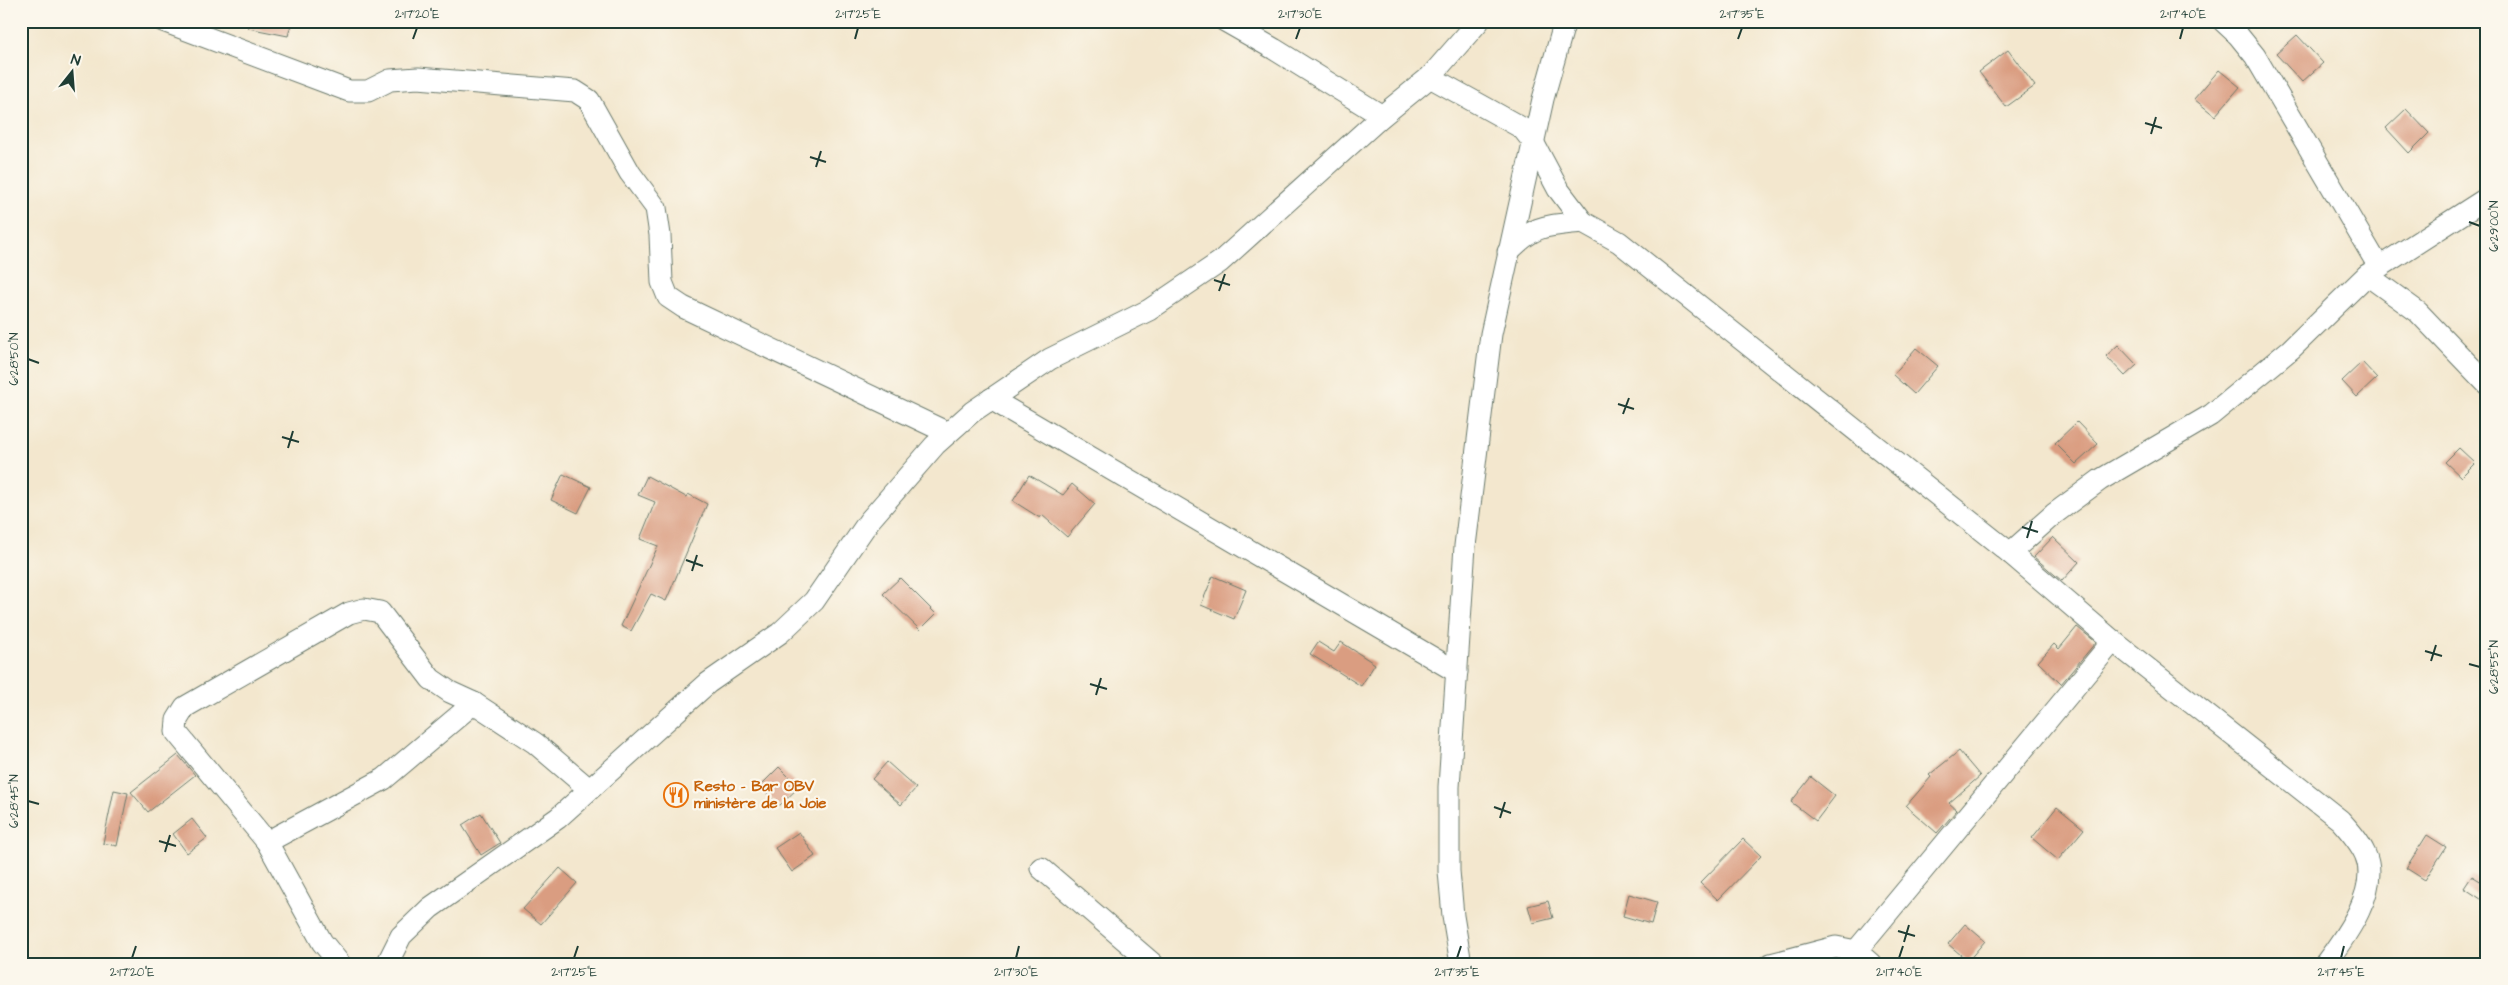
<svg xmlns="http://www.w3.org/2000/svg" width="2508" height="985" font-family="'Architects Daughter',sans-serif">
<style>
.building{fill:#da9d81}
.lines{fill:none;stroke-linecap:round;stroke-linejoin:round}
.minor-casing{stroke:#69786a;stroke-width:23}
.minor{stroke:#fff;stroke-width:21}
.ticks{fill:none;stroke:#1f3d34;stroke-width:2}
.labels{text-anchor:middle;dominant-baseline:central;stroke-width:4.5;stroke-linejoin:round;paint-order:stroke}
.food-label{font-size:15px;font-weight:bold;fill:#c56008;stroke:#fbf7ec;text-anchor:start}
.neatline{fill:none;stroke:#1f3d34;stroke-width:2}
.ticks-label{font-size:12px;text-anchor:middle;fill:#1f3d34}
</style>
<rect width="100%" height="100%" fill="#fbf7ec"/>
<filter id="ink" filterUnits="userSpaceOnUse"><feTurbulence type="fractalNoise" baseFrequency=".02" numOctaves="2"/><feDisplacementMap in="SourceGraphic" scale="10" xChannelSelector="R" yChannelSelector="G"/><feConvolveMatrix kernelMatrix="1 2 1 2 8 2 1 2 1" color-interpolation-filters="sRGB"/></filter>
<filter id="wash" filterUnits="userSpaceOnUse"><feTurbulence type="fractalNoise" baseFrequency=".0096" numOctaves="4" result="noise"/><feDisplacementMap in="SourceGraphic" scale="20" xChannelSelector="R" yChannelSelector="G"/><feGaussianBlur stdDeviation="1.12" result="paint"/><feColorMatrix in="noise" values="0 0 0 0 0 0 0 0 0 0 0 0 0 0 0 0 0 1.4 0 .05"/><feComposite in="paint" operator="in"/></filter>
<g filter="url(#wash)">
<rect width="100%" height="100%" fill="#f3e7ce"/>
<g id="blocks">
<!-- building -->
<g class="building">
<polygon points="249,21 292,21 288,36 248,28"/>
<polygon points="2297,35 2323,63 2302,82 2276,54"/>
<polygon points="2008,50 2035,86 2006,107 1979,72"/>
<polygon points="2219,70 2240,87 2215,116 2194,99"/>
<polygon points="2406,109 2429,133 2409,153 2386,128"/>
<polygon points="2118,345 2137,365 2125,376 2106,356"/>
<polygon points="1916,348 1938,366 1914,394 1893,375"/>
<polygon points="2362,362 2377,378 2357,397 2342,381"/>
<polygon points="2077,422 2098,444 2076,464 2055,443"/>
<polygon points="2459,448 2475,463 2461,477 2445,462"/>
<polygon points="563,474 591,487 578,513 551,500"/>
<polygon points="1029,475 1063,495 1072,484 1095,504 1067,537 1042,515 1040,518 1013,501"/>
<polygon points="647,476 686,497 688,494 707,504 666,601 651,594 631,631 621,626 658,546 640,539 655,502 638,495"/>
<polygon points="2053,537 2079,562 2062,581 2034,557"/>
<polygon points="1213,576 1246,590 1234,619 1201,605"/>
<polygon points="900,578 936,614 920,630 883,594"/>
<polygon points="2077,627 2096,642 2061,684 2038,662 2054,644 2059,649"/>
<polygon points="1318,642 1334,652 1341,642 1375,664 1361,686 1310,654"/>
<polygon points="1959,751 1980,776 1949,803 1957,810 1937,833 1906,806 1931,777 1929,775"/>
<polygon points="178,755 195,775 148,812 131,792"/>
<polygon points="887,762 916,788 901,805 872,779"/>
<polygon points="779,767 799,787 779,806 760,786"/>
<polygon points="1811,777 1835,796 1816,821 1791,802"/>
<polygon points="114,790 128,793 117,846 103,843"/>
<polygon points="2057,807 2084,829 2058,860 2032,838"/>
<polygon points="481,813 500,843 481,855 462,825"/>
<polygon points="192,819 207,838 187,853 173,834"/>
<polygon points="799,832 815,856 792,872 775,848"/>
<polygon points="2427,835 2446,847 2425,880 2406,868"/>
<polygon points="1743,839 1761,856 1718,900 1700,883"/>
<polygon points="560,868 577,883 541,924 523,909"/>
<polygon points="2472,876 2487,885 2487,903 2464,888"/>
<polygon points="1629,894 1657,902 1651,924 1623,916"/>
<polygon points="1548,901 1553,918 1533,923 1528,906"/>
<polygon points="1965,924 1985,941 1968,961 1948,944"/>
</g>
</g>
</g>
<g filter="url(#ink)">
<use href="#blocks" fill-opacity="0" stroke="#69786a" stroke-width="1"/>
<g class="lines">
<defs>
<g id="minor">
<polyline points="163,21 349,91 368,91 390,80 418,78 575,91 589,100 630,173 656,208 660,235 662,282 668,297 683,307 948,433"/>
<polyline points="1225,21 1274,49 1382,116"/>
<polyline points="2223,21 2238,35 2255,56 2379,267"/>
<path d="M 1430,77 L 1522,128 L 1533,142 L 1558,189 L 1583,222 L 1619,242 L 2010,553 L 2113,641 L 2340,820 C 2349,830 2359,841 2365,854 C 2381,889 2345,937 2325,964"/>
<path d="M 1508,252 C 1535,224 1545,226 1583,222"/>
<polyline points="2367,275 2418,312 2487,384"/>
<polyline points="991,399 1457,672"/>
<polyline points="2010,553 2054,514 2100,480 2211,415 2291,349 2367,275 2487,198"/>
<polyline points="267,842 384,779 474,703"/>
<polyline points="1041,868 1153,964"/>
<polyline points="1856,951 2113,641"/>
<polyline points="340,964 322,942 267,842 176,732 177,720 185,707 349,613 364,609 380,612 431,679 450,692 474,703 535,743 589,789"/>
<polyline points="387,964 401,936 430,908 558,818 708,683 780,633 814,601 869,521 935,445 972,412 1050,359 1149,310 1220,262 1382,116 1430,77 1479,21"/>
<polyline points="1461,964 1453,916 1449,871 1449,787 1465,546 1491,334 1543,99 1565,21"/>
<polyline points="1771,964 1836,947 1856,951 1871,964"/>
</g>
</defs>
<!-- minor casing -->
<use href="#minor" class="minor-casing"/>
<!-- minor -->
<use href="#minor" class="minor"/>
</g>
</g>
<!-- ticks -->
<path class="ticks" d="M 413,39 L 417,28M 855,39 L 858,28M 1296,39 L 1300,28M 1738,39 L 1742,28M 2180,39 L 2183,28M 2145,123 L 2162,128M 2151,134 L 2156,117M 810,157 L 826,162M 816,167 L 821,151M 2469,222 L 2480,226M 1214,280 L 1230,285M 1219,291 L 1225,274M 28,359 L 39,363M 1618,404 L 1634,409M 1623,414 L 1629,398M 282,437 L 299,442M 288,448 L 293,431M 2022,527 L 2038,532M 2027,538 L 2032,521M 686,560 L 703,566M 692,571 L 697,555M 2425,651 L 2442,656M 2431,661 L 2436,645M 2469,664 L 2480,667M 1090,684 L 1107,689M 1096,695 L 1101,678M 28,801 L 39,804M 1494,807 L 1511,813M 1500,818 L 1505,802M 159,841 L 176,846M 165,852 L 170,835M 1898,931 L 1915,936M 1904,942 L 1909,925M 132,958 L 136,946M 574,958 L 578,946M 1016,958 L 1019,946M 1457,958 L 1461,946M 1899,958 L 1903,946M 2341,958 L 2344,946"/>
<!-- icons -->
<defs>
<symbol id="restaurant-ring" viewBox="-11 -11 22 22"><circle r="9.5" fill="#fbf7ec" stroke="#e8710a" stroke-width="1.5"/><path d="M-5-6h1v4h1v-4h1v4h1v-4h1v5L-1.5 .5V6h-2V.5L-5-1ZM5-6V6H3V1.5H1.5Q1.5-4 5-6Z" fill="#e8710a"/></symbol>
</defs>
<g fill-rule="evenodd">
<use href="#restaurant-ring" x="662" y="781" width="28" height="28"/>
</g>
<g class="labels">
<!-- food labels -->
<g class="food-label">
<text x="694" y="786">Resto - Bar OBV<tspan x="694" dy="17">ministère de la Joie</tspan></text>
</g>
</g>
<!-- margin -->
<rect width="2508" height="985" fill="none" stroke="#fbf7ec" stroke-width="55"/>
<!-- north arrow -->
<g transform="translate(72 72) rotate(17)" stroke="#fbf7ec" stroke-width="4" paint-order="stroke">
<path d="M0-4L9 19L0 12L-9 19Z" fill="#1f3d34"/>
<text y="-8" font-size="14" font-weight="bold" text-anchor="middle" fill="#1f3d34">N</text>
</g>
<rect x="28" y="28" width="2452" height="930" class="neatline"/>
<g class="ticks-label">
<text x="417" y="18">2°17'20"E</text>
<text x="858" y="18">2°17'25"E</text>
<text x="1300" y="18">2°17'30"E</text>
<text x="1742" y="18">2°17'35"E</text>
<text x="2183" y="18">2°17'40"E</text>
<text transform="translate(2494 226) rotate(-90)" y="4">6°29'00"N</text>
<text transform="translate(14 359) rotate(-90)" y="4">6°28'50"N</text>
<text transform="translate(2494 667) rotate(-90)" y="4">6°28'55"N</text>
<text transform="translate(14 801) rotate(-90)" y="4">6°28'45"N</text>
<text x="132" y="976">2°17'20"E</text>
<text x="574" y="976">2°17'25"E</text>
<text x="1016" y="976">2°17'30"E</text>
<text x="1457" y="976">2°17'35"E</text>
<text x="1899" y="976">2°17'40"E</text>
<text x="2341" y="976">2°17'45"E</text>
</g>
</svg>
